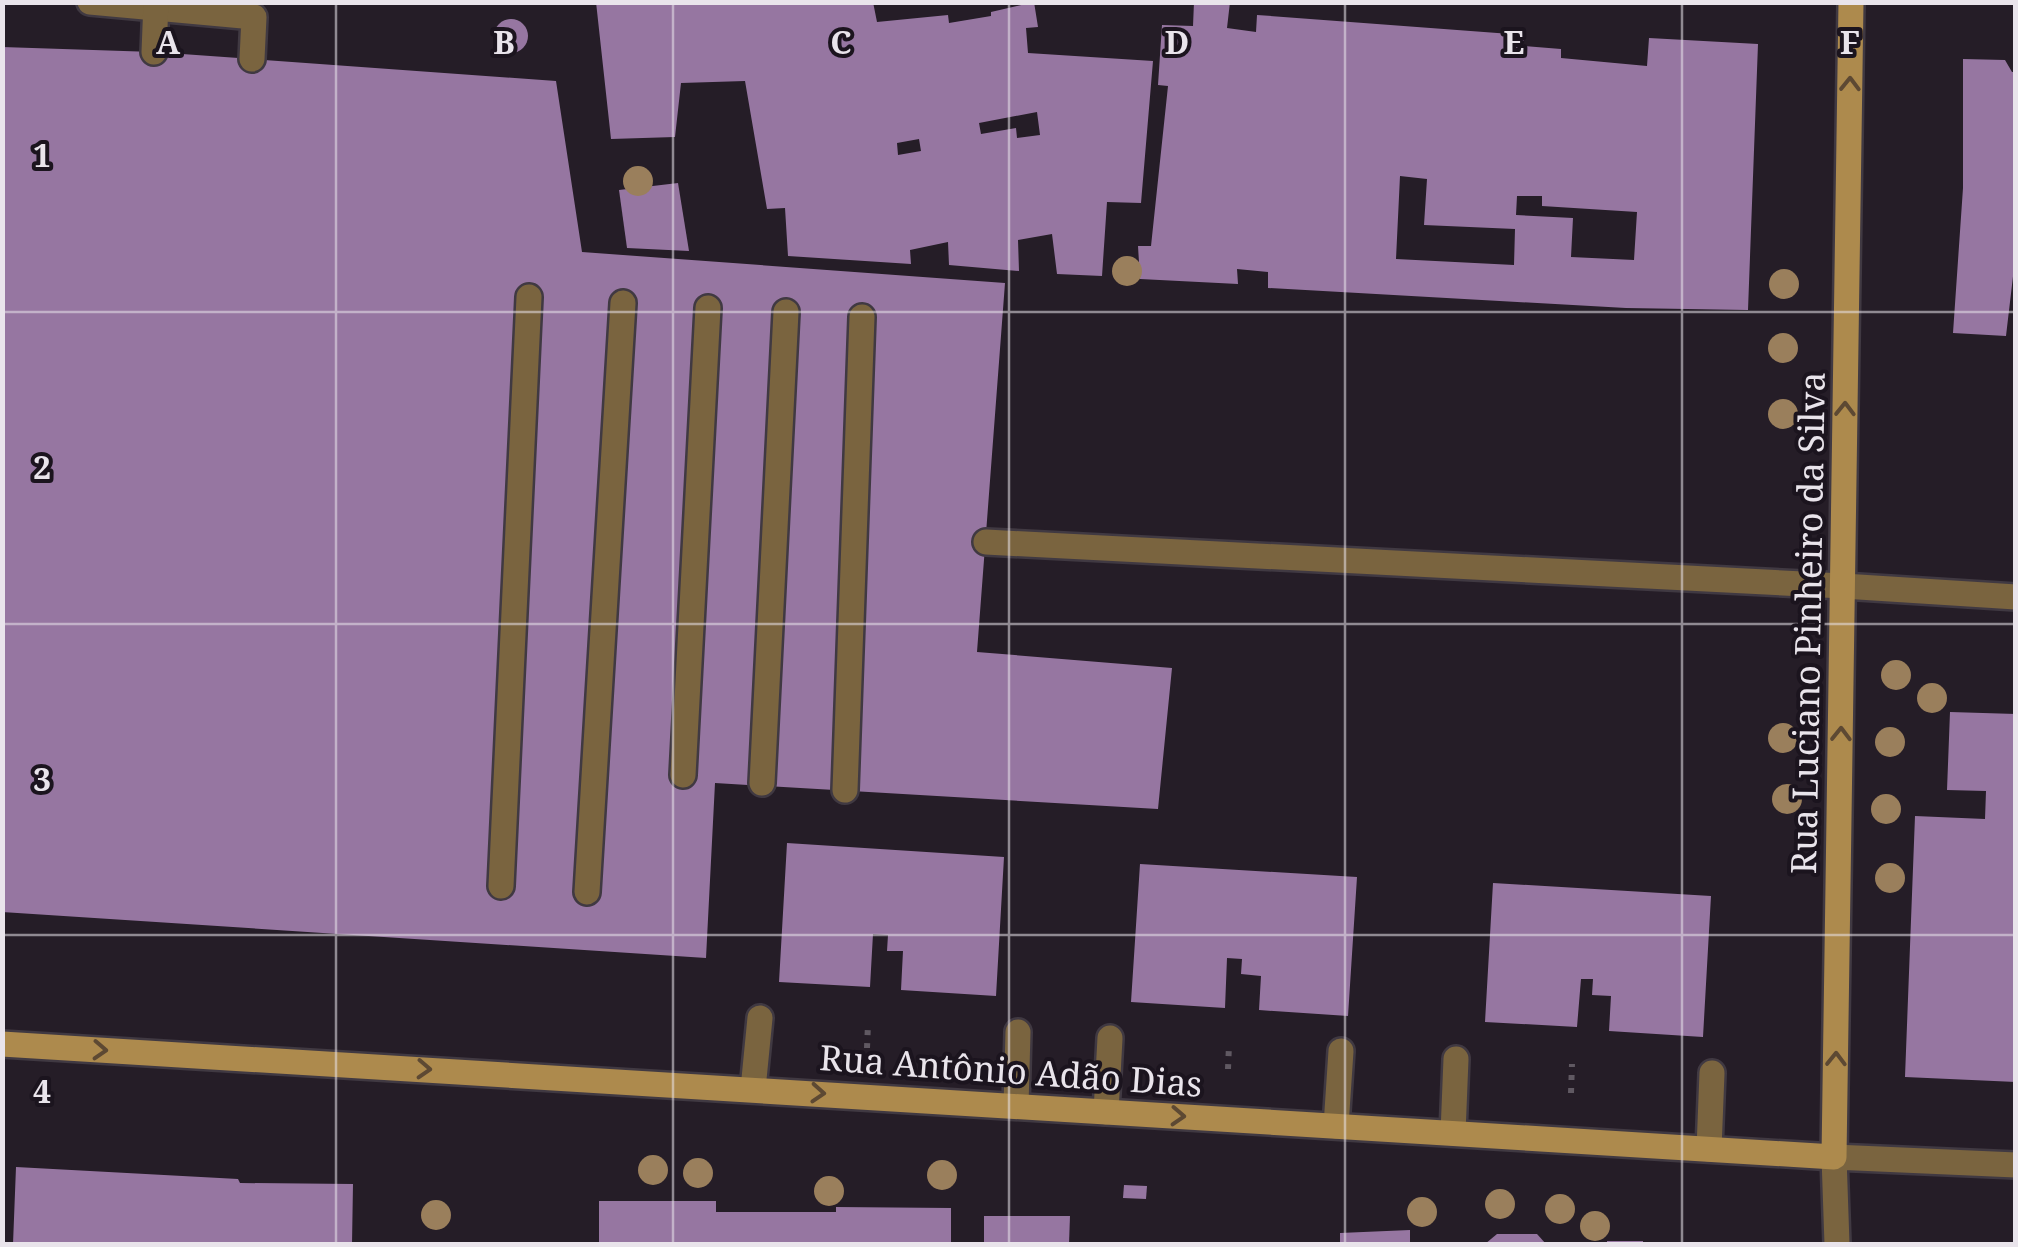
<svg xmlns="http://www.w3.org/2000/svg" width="2018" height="1247" font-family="'Noto Serif',serif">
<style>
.building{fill:#9676a1;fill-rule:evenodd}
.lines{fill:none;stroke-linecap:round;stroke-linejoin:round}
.service-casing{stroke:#403942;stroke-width:30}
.minor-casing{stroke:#403942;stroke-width:30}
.secondary-casing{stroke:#403942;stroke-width:30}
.path{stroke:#605962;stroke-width:6;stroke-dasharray:5 8;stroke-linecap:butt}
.service{stroke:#7a643f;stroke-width:25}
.minor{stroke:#7a643f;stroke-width:25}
.secondary{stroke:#ad8a4d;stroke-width:25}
.tree{fill:#9a7f5c}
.oneway{stroke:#5d4933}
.grid{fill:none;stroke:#e9e4eb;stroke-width:2.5;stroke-opacity:0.55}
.labels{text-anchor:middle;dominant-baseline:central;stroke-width:8;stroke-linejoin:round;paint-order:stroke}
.street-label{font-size:35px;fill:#e9e4eb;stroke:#1b141e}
.grid-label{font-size:32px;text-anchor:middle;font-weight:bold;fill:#e9e4eb;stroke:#1b141e;stroke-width:8;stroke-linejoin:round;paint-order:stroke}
</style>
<rect width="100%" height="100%" fill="#251d27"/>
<!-- building -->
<g class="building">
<path d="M 596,2 L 873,2 L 877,22 L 948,15 L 949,23 L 991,16 L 991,12 L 1034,2 L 1038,27 L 1026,28 L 1028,53 L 1153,61 L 1141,203 L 1107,202 L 1102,276 L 1057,274 L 1052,234 L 1018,240 L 1019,271 L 949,265 L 948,242 L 910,250 L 911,264 L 788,256 L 785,208 L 767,209 L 745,81 L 681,83 L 675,137 L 611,139 ZM 1037,112 L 1040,135 L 1017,138 L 1016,128 L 981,134 L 979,123 ZM 919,139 L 921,151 L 898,155 L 897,143 Z"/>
<path d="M 1194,2 L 1230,2 L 1227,28 L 1256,32 L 1257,15 L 1524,35 L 1524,46 L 1561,49 L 1561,58 L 1647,66 L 1649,38 L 1758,44 L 1748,310 L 1626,308 L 1268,288 L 1268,272 L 1237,269 L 1238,284 L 1140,279 L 1138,246 L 1151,246 L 1168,86 L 1158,85 L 1162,25 L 1193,26 ZM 1400,176 L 1427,179 L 1424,225 L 1515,229 L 1514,265 L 1396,259 ZM 1517,196 L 1542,196 L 1542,206 L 1637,212 L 1634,260 L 1571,257 L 1573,218 L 1516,215 Z"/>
<circle cx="511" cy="36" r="17"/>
<polygon points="2,47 154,52 556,81 582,252 1005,283 977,652 1172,668 1158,809 715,783 706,958 2,912"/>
<polygon points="1963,59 2005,60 2012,72 2016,72 2016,251 2006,336 1953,333 1963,188"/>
<polygon points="678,183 689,251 627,248 619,190"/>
<polygon points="1950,712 2016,714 2016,1082 1905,1077 1915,816 1985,819 1986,791 1947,790"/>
<polygon points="787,843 1004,857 996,996 901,990 903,951 887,951 888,935 873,934 870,987 779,982"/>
<polygon points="1140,864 1357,877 1348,1016 1259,1010 1261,976 1241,974 1242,959 1227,958 1225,1008 1131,1002"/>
<polygon points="1493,883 1711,896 1703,1037 1609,1031 1611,996 1592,995 1593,979 1581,979 1577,1027 1485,1022"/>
<polygon points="16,1167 238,1179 240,1183 353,1184 352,1244 13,1244"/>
<polygon points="1124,1185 1147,1186 1146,1199 1123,1198"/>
<polygon points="599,1201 716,1201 716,1212 836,1212 836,1207 951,1208 951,1244 599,1244"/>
<polygon points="984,1216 1070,1216 1069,1244 984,1244"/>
<polygon points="1410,1230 1410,1244 1340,1244 1340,1233"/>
<polygon points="1497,1234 1537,1234 1546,1244 1485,1244"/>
<rect x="1607" y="1241" width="36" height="3"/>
</g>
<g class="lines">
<defs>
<g id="service">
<polyline points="90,2 254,17 252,59"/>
<polyline points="154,52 156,2"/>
<polyline points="986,542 1843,586"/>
<polyline points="683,775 708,308"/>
<polyline points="762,783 786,312"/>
<polyline points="845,790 862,317"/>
<polyline points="501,886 529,297"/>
<polyline points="587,892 623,303"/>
<polyline points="753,1089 760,1018"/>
<polyline points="1016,1106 1018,1032"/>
<polyline points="1106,1112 1110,1038"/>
<polyline points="1336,1126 1341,1051"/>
<polyline points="1453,1133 1456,1059"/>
<polyline points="1709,1149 1712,1073"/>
</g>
<g id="minor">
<polyline points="1843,586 2016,597"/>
<polyline points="1837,1244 1834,1157 2016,1165"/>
</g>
<polyline id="secondary" points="2,1044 1834,1157 1851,2"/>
</defs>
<!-- service casing -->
<use href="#service" class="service-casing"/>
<!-- minor casing -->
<use href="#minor" class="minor-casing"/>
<!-- secondary casing -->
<use href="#secondary" class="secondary-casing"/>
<!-- path -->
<g class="path">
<polyline points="867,1048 868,1024"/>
<polyline points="1228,1069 1229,1045"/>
<polyline points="1571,1093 1572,1064"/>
</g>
<!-- service -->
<use href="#service" class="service"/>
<!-- minor -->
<use href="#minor" class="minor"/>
<!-- secondary -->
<use href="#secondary" class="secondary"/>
</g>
<!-- trees -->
<g class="tree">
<circle cx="638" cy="181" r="15"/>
<circle cx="1127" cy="271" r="15"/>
<circle cx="1784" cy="284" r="15"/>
<circle cx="1783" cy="348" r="15"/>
<circle cx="1783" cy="414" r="15"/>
<circle cx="1896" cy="675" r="15"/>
<circle cx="1932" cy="698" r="15"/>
<circle cx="1783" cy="738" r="15"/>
<circle cx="1890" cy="742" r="15"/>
<circle cx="1787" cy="799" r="15"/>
<circle cx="1886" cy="809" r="15"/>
<circle cx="1890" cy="878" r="15"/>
<circle cx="653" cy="1170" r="15"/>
<circle cx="698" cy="1173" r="15"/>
<circle cx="942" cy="1175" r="15"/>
<circle cx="829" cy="1191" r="15"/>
<circle cx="1500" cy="1204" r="15"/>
<circle cx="1560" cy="1209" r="15"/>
<circle cx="1422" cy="1212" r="15"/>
<circle cx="436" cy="1215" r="15"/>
<circle cx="1595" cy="1226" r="15"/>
</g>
<!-- one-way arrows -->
<defs><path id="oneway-chevron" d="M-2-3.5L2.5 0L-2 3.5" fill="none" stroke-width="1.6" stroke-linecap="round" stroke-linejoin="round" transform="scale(2.5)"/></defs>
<g class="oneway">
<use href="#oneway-chevron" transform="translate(1850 84) rotate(-89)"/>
<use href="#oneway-chevron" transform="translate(1845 409) rotate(-89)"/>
<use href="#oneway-chevron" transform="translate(1841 734) rotate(-89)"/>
<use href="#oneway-chevron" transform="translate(100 1050) rotate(3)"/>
<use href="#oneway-chevron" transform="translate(1836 1059) rotate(-89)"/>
<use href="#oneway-chevron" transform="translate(424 1069) rotate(3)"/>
<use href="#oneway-chevron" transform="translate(818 1093) rotate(4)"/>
<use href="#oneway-chevron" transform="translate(1178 1116) rotate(3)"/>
</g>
<!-- grid -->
<path class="grid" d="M 336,2 L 336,1244M 673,2 L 673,1244M 1009,2 L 1009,1244M 1345,2 L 1345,1244M 1682,2 L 1682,1244M 2,312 L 2016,312M 2,624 L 2016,624M 2,935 L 2016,935"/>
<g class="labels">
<!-- street labels -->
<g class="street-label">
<text transform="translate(1807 623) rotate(-89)">Rua Luciano Pinheiro da Silva</text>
<text transform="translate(1011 1070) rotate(4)">Rua Antônio Adão Dias</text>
</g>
</g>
<g class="grid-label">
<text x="168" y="54">A</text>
<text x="504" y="54">B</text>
<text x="841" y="54">C</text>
<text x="1177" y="54">D</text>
<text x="1514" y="54">E</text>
<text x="1850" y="54">F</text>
<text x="42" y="167">1</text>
<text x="42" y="479">2</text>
<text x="42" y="791">3</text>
<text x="42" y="1103">4</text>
</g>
<!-- border -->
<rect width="2018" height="1247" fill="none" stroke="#e9e4eb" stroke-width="10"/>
</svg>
